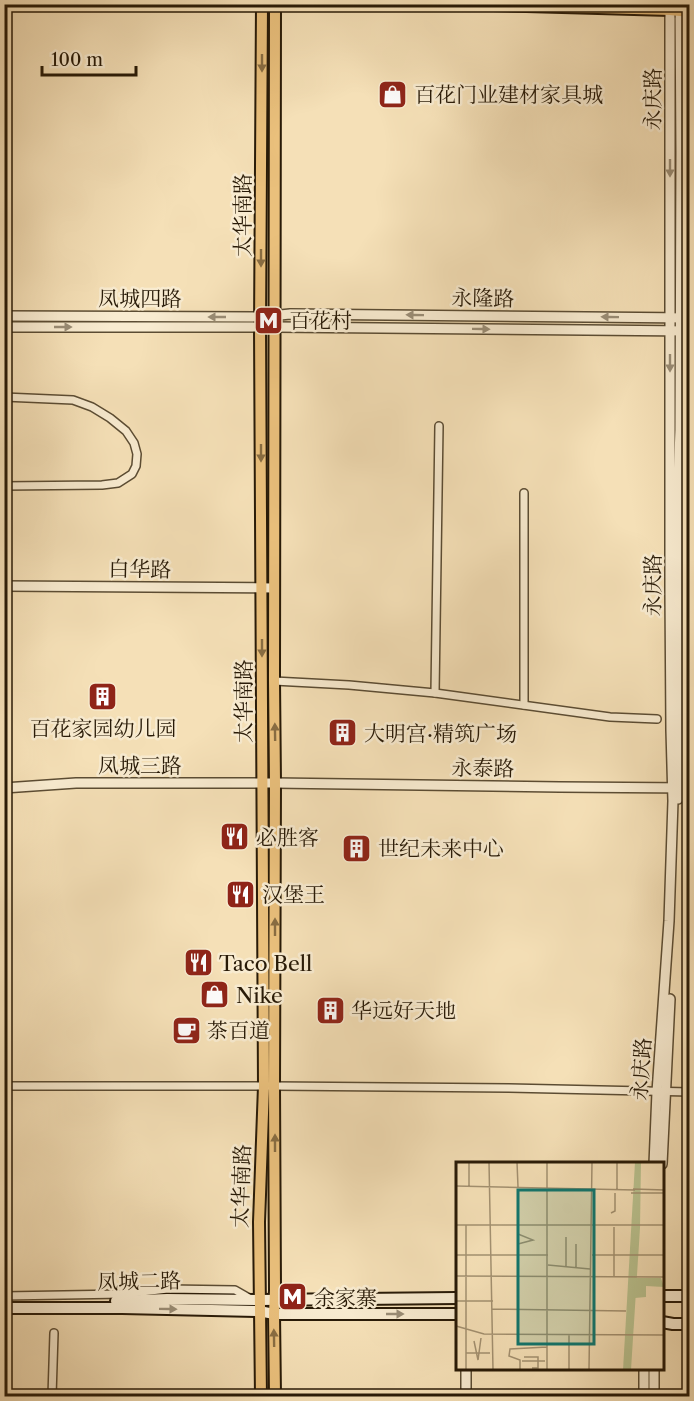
<svg xmlns="http://www.w3.org/2000/svg" width="694" height="1401" font-family="'Libre Caslon Text','Noto Serif SC',serif">
<style>
.lines{fill:none;stroke-linecap:round;stroke-linejoin:round}
.minor-casing{stroke:#5b4c33;stroke-width:10}
.tertiary-casing{stroke:#5b4c33;stroke-width:12}
.secondary-casing{stroke:#281a07;stroke-width:14}
.primary-casing{stroke:#281a07;stroke-width:14}
.minor{stroke:#f8ebd0;stroke-width:7}
.tertiary{stroke:#f8ebd0;stroke-width:9}
.secondary{stroke:#f8ebd0;stroke-width:10}
.primary{stroke:#eac07c;stroke-width:10}
.oneway{fill:#896d42}
.oneway2{fill:#9a8d76}
.labels{text-anchor:middle;dominant-baseline:central;stroke-width:5;stroke-linejoin:round;paint-order:stroke}
.poi-label{font-size:21px;fill:#281a07;stroke:#f8ebd0;text-anchor:start}
.street-label{font-size:21px;fill:#281a07;stroke:#f8ebd0}
.inset-road{fill:none;stroke:#a39171;stroke-width:1.5}
.view{fill:#0f766e;fill-opacity:0.15;stroke:#0f766e;stroke-width:3}
.inset-edge{fill:none;stroke:#281a07;stroke-width:3}
</style>
<rect width="100%" height="100%" fill="#f5e0b7"/>
<filter id="stains"><feTurbulence type="fractalNoise" baseFrequency=".00333" numOctaves="4"/><feColorMatrix values="0 0 0 0 .2 0 0 0 0 .09 0 0 0 0 .02 0 0 0 .5 -.17"/></filter>
<radialGradient id="worn" r=".72"><stop offset=".6" stop-color="#630" stop-opacity="0"/><stop offset="1" stop-color="#630" stop-opacity=".3"/></radialGradient>
<g class="lines">
<defs>
<g id="minor">
<polyline points="4,397 73,400 92,407 110,418 126,431 134,443 137,454 136,466 132,474 118,483 102,485 4,486"/>
<polyline points="524,493 524,705"/>
<polyline points="674,589 690,589"/>
<polyline points="274,681 349,685 435,693 610,717 657,719"/>
<polyline points="435,693 439,426"/>
<polyline points="4,1086 274,1086 509,1088 690,1092"/>
<polyline points="4,1296 123,1294 168,1289 235,1290 249,1298"/>
<polyline points="52,1396 54,1333"/>
</g>
<g id="tertiary">
<polyline points="4,316 261,317 290,314 690,318"/>
<polyline points="4,327 276,327 690,331"/>
<polyline points="4,586 274,588"/>
<polyline points="4,788 76,783 275,783 560,787 690,788"/>
<polyline points="678,799 678,481 680,430 681,152 680,4"/>
<polyline points="654,1164 657,1092 669,921 673,801 671,730 670,592 670,4"/>
<polyline points="662,1164 670,999"/>
<polyline points="466,1370 466,1396"/>
<polyline points="644,1370 644,1396"/>
<polyline points="654,1370 654,1396"/>
</g>
<g id="secondary">
<polyline points="662,1296 690,1296"/>
<polyline points="116,1301 167,1299 259,1300 457,1298"/>
<polyline points="4,1308 122,1308 259,1311 274,1314 457,1314"/>
<polyline points="662,1322 673,1324 690,1324"/>
</g>
<g id="primary">
<polyline points="459,4 670,10 690,12"/>
<polyline points="261,1396 259,1222 264,1086 260,328 262,4"/>
<polyline points="275,1396 274,1314 275,1290 274,1086 275,783 274,681 275,4"/>
</g>
</defs>
<!-- minor casing -->
<use href="#minor" class="minor-casing"/>
<!-- tertiary casing -->
<use href="#tertiary" class="tertiary-casing"/>
<!-- secondary casing -->
<use href="#secondary" class="secondary-casing"/>
<!-- primary casing -->
<use href="#primary" class="primary-casing"/>
<!-- minor -->
<use href="#minor" class="minor"/>
<!-- tertiary -->
<use href="#tertiary" class="tertiary"/>
<!-- secondary -->
<use href="#secondary" class="secondary"/>
<!-- primary -->
<use href="#primary" class="primary"/>
</g>
<!-- one-way arrows -->
<defs><path id="oneway-solid" d="M-6-.8H1V-3.2L6.5 0L1 3.2V.8H-6Z" transform="scale(1.5)"/></defs>
<g class="oneway">
<use href="#oneway-solid" transform="translate(262 63) rotate(90)"/>
<use href="#oneway-solid" transform="translate(261 258) rotate(90)"/>
<use href="#oneway-solid" transform="translate(261 453) rotate(90)"/>
<use href="#oneway-solid" transform="translate(262 648) rotate(90)"/>
<use href="#oneway-solid" transform="translate(275 732) rotate(-91)"/>
<use href="#oneway-solid" transform="translate(275 927) rotate(-90)"/>
<use href="#oneway-solid" transform="translate(275 1143) rotate(-90)"/>
<use href="#oneway-solid" transform="translate(274 1338) rotate(-91)"/>
</g>
<g class="oneway2">
<use href="#oneway-solid" transform="translate(670 168) rotate(90)"/>
<use href="#oneway-solid" transform="translate(415 315) rotate(-179)"/>
<use href="#oneway-solid" transform="translate(217 317) rotate(-180)"/>
<use href="#oneway-solid" transform="translate(610 317) rotate(-179)"/>
<use href="#oneway-solid" transform="translate(63 327)"/>
<use href="#oneway-solid" transform="translate(481 329) rotate(1)"/>
<use href="#oneway-solid" transform="translate(670 363) rotate(90)"/>
<use href="#oneway-solid" transform="translate(168 1309) rotate(1)"/>
<use href="#oneway-solid" transform="translate(395 1314)"/>
</g>
<!-- icons -->
<defs>
<symbol id="shop-square" viewBox="-11 -11 22 22"><rect x="-9" y="-9" width="18" height="18" rx="4" fill="#8f2418" stroke="#f8ebd0"/><path d="M-5-2.5h2.3a2.7 3.5 0 0 1 5.4 0H5L5.5 6h-11ZM-1.5-2.5h3a1.5 2.3 0 0 0-3 0Z" fill="#fff"/></symbol>
<symbol id="metro-square" viewBox="-11 -11 22 22"><rect x="-9" y="-9" width="18" height="18" rx="4" fill="#8f2418" stroke="#f8ebd0"/><path d="M-5.5 5V-5H-3L0 0L3-5H5.5V5H3V-.5L0 4L-3-.5V5Z" fill="#fff"/></symbol>
<symbol id="building-square" viewBox="-11 -11 22 22"><rect x="-9" y="-9" width="18" height="18" rx="4" fill="#8f2418" stroke="#f8ebd0"/><path d="M-4-6H4V6H1V3H-1V6H-4ZM-2.5-4.3h1.7v1.8h-1.7ZM.8-4.3h1.7v1.8H.8ZM-2.5-1h1.7V.8h-1.7ZM.8-1h1.7V.8H.8Z" fill="#fff"/></symbol>
<symbol id="restaurant-square" viewBox="-11 -11 22 22"><rect x="-9" y="-9" width="18" height="18" rx="4" fill="#8f2418" stroke="#f8ebd0"/><path d="M-5-6h1v4h1v-4h1v4h1v-4h1v5L-1.5 .5V6h-2V.5L-5-1ZM5-6V6H3V1.5H1.5Q1.5-4 5-6Z" fill="#fff"/></symbol>
<symbol id="cafe-square" viewBox="-11 -11 22 22"><rect x="-9" y="-9" width="18" height="18" rx="4" fill="#8f2418" stroke="#f8ebd0"/><path d="M-5.5-4.5H6V0H3Q3 3.5 0 3.5H-2.5Q-5.5 3.5-5.5 0ZM3-3.2v2h1.7v-2ZM-6 4.5H4V6H-6Z" fill="#fff"/></symbol>
</defs>
<g fill-rule="evenodd">
<use href="#shop-square" x="376" y="78" width="33" height="33"/>
<use href="#metro-square" x="252" y="304" width="33" height="33"/>
<use href="#building-square" x="86" y="680" width="33" height="33"/>
<use href="#building-square" x="326" y="716" width="33" height="33"/>
<use href="#restaurant-square" x="218" y="820" width="33" height="33"/>
<use href="#building-square" x="340" y="832" width="33" height="33"/>
<use href="#restaurant-square" x="224" y="878" width="33" height="33"/>
<use href="#restaurant-square" x="182" y="946" width="33" height="33"/>
<use href="#shop-square" x="198" y="978" width="33" height="33"/>
<use href="#building-square" x="314" y="994" width="33" height="33"/>
<use href="#cafe-square" x="170" y="1014" width="33" height="33"/>
<use href="#metro-square" x="276" y="1280" width="33" height="33"/>
</g>
<g class="labels">
<!-- poi labels -->
<g class="poi-label">
<text x="414" y="94">百花门业建材家具城</text>
<text x="289" y="320">百花村</text>
<text x="103" y="728" text-anchor="middle">百花家园幼儿园</text>
<text x="364" y="733">大明宫·精筑广场</text>
<text x="256" y="837">必胜客</text>
<text x="378" y="848">世纪未来中心</text>
<text x="262" y="894">汉堡王</text>
<text x="219" y="963">Taco Bell</text>
<text x="236" y="995">Nike</text>
<text x="351" y="1010">华远好天地</text>
<text x="207" y="1030">茶百道</text>
<text x="314" y="1297">余家寨</text>
</g>
<!-- street labels -->
<g class="street-label">
<text transform="translate(652 99) rotate(-90)">永庆路</text>
<text transform="translate(242 215) rotate(-90)">太华南路</text>
<text x="140" y="298">凤城四路</text>
<text transform="translate(483 298) rotate(1)">永隆路</text>
<text transform="translate(140 569) rotate(1)">白华路</text>
<text transform="translate(652 585) rotate(-90)">永庆路</text>
<text transform="translate(243 701) rotate(-90)">太华南路</text>
<text x="140" y="765">凤城三路</text>
<text transform="translate(483 768) rotate(1)">永泰路</text>
<text transform="translate(641 1069) rotate(-86)">永庆路</text>
<text transform="translate(241 1186) rotate(-88)">太华南路</text>
<text transform="translate(139 1281) rotate(-1)">凤城二路</text>
</g>
</g>
<!-- overview -->
<g transform="translate(456 1162)">
<rect width="208" height="208" fill="#f5e0b7"/>
<path d="M 179,0 L 185,0 L 184,66 L 175,208 L 167,208 Z" fill="#bac390"/>
<path d="M 178,116 L 205,116 L 208,125 L 190,124 L 190,135 L 179,136 Z" fill="#bac390"/>
<path class="inset-road" d="M 33,0 L 37,208M 61,0 L 62,25M 161,0 L 161,27M 0,24 L 179,28M 13,24 L 13,0M 177,27 L 209,28M 175,31 L 209,31M 155,51 L 159,49 L 159,31M 0,63 L 209,63M 158,65 L 158,115M 62,72 L 77,78 L 62,82M 120,82 L 120,106M 0,93 L 92,93M 136,93 L 209,93M 92,103 L 134,107M 110,104 L 110,75M 0,114 L 209,115M 0,139 L 37,139M 36,147 L 170,149M 0,164 L 28,172 L 209,173M 62,172 L 62,69M 113,173 L 113,208M 18,179 L 22,198 L 25,176M 10,191 L 34,191M 68,195 L 82,195 L 82,206 L 76,206M 66,199 L 89,199M 10,208 L 10,63M 64,208 L 64,198 L 53,194 L 54,187 L 91,185M 91,208 L 91,0M 133,208 L 136,0"/>
<path class="view" d="M 62,28 L 138,28 L 138,182 L 62,182 Z"/>
<rect width="208" height="208" class="inset-edge"/>
</g>
<!-- margin -->
<rect width="694" height="1401" fill="none" stroke="#f5e0b7" stroke-width="24"/>
<rect x="6" y="6" width="682" height="1389" fill="none" stroke="#281a07" stroke-width="3"/>
<rect x="12" y="12" width="670" height="1377" fill="none" stroke="#281a07" stroke-width="1.5"/>
<!-- scale -->
<path d="M42 66v9h94v-9" fill="none" stroke="#281a07" stroke-width="3"/>
<text x="51" y="66" font-size="18" fill="#281a07" stroke="#f8ebd0" stroke-width="4.5" paint-order="stroke">100 m</text>
<rect width="100%" height="100%" filter="url(#stains)"/>
<rect width="100%" height="100%" fill="url(#worn)"/>
</svg>
